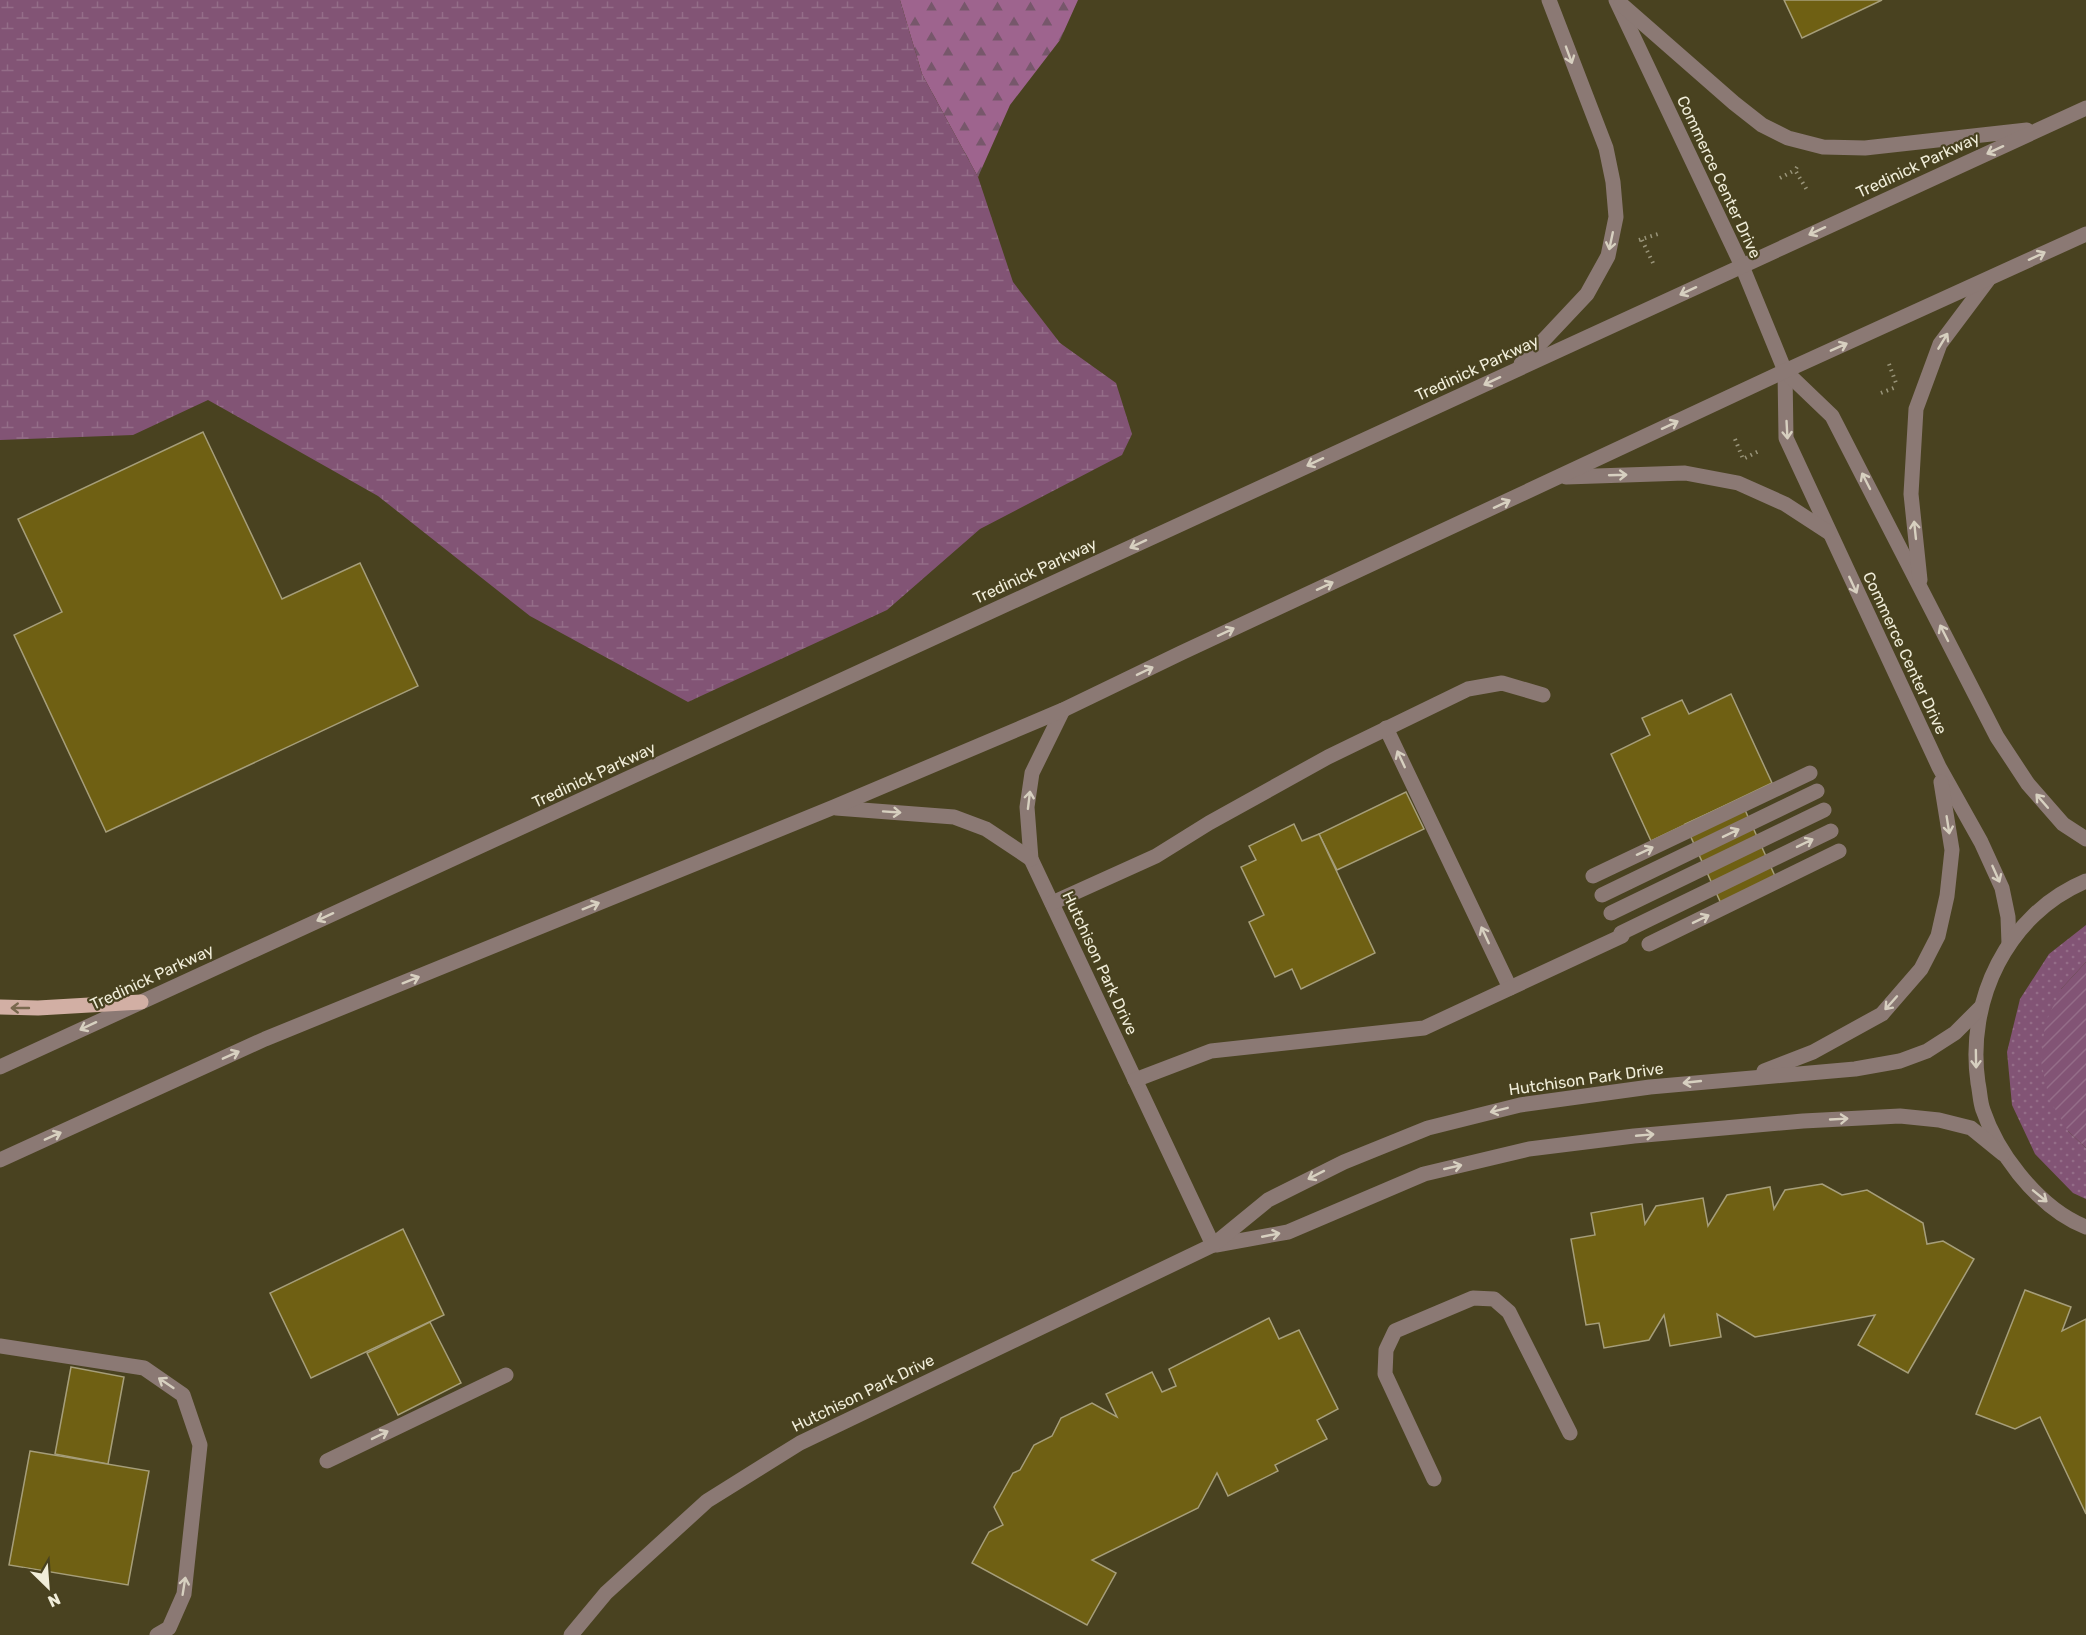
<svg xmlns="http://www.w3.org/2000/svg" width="2086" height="1635" font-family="Rubik,sans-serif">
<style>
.grass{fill:url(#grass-dots)}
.forest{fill:url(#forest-firs)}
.wetland{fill:url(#wetland-marsh)}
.garden{fill:url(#garden-furrows)}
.building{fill:#6f6013;stroke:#a69e7a;stroke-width:1.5}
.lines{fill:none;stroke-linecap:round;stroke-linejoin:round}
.path{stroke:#999479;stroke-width:4;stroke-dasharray:1.5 4.5;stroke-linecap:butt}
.minor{stroke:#8b7974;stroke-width:15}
.major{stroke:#d2afa4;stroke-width:15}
.oneway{stroke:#d7d0c0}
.oneway2{stroke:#79684e}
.labels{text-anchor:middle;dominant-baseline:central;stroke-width:4.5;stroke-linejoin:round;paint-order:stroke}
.street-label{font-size:16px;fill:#f0edd9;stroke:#494220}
</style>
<defs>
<pattern id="grass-dots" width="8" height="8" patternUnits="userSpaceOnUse" patternTransform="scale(1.5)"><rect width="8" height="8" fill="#825475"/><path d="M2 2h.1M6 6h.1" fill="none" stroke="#946d88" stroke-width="1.8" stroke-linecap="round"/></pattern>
<pattern id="forest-firs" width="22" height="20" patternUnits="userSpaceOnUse" patternTransform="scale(1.5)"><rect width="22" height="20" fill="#9e648e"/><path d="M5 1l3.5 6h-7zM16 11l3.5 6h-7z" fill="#77576b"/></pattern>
<pattern id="wetland-marsh" width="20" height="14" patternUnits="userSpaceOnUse" patternTransform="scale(1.5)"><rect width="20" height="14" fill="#825475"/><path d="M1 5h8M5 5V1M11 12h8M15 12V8" fill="none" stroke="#946d88"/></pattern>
<pattern id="garden-furrows" width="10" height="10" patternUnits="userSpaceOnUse" patternTransform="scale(1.5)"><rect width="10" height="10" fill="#825475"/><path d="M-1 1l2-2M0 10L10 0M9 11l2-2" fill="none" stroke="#946d88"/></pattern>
</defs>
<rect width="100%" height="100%" fill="#494220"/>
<!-- grass -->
<polygon class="grass" points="2086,925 2086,962 2061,989 2068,1131 2086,1148 2086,1199 2073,1193 2035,1154 2012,1105 2007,1052 2020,999 2049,954"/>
<!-- forest -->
<polygon class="forest" points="900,0 1078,0 1060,40 1010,105 978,177 922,74"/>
<!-- wetland -->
<polygon class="wetland" points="0,0 900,0 922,74 978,177 1013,282 1060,343 1116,383 1132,434 1122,455 980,529 887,610 688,702 530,616 378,496 208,400 133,435 0,440"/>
<!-- garden -->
<polygon class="garden" points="2086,962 2086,1148 2068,1131 2049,1099 2041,1061 2045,1024 2061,989"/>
<!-- building -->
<g class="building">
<polygon points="1784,0 1882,0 1802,38"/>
<polygon points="203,432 282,599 360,563 418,686 106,832 14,635 62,612 18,519"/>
<polygon points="1731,694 1772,783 1651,841 1611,754 1650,735 1642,718 1682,700 1689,714"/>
<polygon points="1406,792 1424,829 1337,870 1319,834"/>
<polygon points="1740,799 1779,885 1724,910 1685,824"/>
<polygon points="1294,824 1302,841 1319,834 1375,953 1301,989 1292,969 1275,977 1249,922 1264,915 1241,867 1256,860 1249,846"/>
<polygon points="1822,1184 1842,1195 1867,1190 1923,1223 1927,1244 1943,1241 1974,1259 1908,1373 1858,1345 1875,1315 1755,1337 1717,1314 1721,1337 1670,1346 1664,1315 1649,1340 1604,1348 1599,1323 1586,1325 1571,1239 1595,1235 1591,1213 1642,1204 1645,1224 1656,1206 1703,1198 1708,1226 1727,1195 1770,1187 1774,1209 1785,1190"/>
<polygon points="403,1229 444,1315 311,1378 270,1293"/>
<polygon points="2025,1290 2071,1307 2062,1331 2086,1319 2086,1514 2040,1417 2015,1429 1976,1414"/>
<polygon points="1269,1318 1279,1339 1299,1330 1338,1409 1317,1420 1327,1439 1275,1465 1278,1471 1228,1496 1217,1473 1198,1508 1092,1560 1116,1573 1087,1625 972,1563 989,1532 1003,1525 994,1507 1013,1473 1020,1470 1034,1445 1052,1436 1061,1418 1092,1403 1117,1417 1106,1394 1152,1372 1162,1392 1176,1386 1169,1369"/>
<polygon points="430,1322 461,1383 398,1415 367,1353"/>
<polygon points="71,1367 124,1377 108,1464 55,1454"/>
<polygon points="30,1451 149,1471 128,1585 9,1565"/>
</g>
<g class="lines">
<!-- path -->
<g class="path">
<polyline points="1797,167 1795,170 1807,190"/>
<polyline points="1780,178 1795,170"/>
<polyline points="1639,240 1658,234"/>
<polyline points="1642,240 1653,263"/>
<polyline points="1889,364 1896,383"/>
<polyline points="1881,393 1896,387"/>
<polyline points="1735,439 1743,459 1759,451"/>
</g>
<!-- minor -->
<g class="minor">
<polyline points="1616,0 1742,266 1785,371 1786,438 1939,767 1981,842 2002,888 2008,917 2009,944"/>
<polyline points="1621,4 1734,103 1762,125 1788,138 1823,147 1865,148 2027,130"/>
<polyline points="1521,364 1587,294 1608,256 1616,217 1613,182 1606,148 1549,0"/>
<polyline points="1785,371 1832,416 1997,737 2028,784 2063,824 2086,839"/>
<polyline points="1566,477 1685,473 1738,483 1785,504 1828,532"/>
<polyline points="1920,580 1911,494 1916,409 1940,344 1988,280"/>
<polyline points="1063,710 1032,773 1027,807 1031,859 1213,1245"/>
<polyline points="1386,728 1510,988"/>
<polyline points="836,808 954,817 986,829 1031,859"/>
<polyline points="1593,876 1810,773"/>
<path d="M 2086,881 C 2007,914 1966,1001 1978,1083 C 1980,1092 1980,1102 1983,1110 C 1991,1134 2003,1154 2019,1174 C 2036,1195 2060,1217 2086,1227"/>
<polyline points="1602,895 1817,791"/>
<polyline points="1052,903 1156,856 1209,823 1328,757 1468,689 1502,683 1543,695"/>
<polyline points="1611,913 1824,810"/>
<polyline points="1621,933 1831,831"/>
<polyline points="1649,944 1839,851"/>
<polyline points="0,1067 2086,108"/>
<polyline points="1764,1071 1813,1052 1882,1014 1921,969 1938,936 1947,896 1952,850 1941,782"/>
<polyline points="1135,1080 1211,1051 1424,1028 1622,936"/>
<polyline points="0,1160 265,1039 834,807 1063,710 1181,653 1785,371 2086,234"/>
<polyline points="1216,1245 1288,1232 1424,1174 1529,1149 1634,1136 1803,1121 1900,1116 1939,1120 1971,1128 2003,1154"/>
<polyline points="0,1346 144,1368 183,1395 200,1445 184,1594 169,1628 157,1635"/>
<polyline points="327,1461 506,1375"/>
<polyline points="1434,1479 1385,1374 1386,1350 1395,1331 1473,1298 1494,1299 1509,1312 1570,1433"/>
<polyline points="571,1635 606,1593 707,1501 800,1443 1213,1245 1268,1200 1344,1162 1428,1128 1520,1105 1650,1087 1855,1069 1900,1061 1927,1051 1955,1033 1980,1008"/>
</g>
<!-- major -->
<polyline class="major" points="0,1007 38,1008 141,1002"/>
</g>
<!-- one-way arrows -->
<defs><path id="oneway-shaft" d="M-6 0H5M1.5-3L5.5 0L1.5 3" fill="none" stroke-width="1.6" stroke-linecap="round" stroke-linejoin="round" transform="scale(1.5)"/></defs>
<g class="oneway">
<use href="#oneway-shaft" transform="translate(1569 55) rotate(70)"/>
<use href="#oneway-shaft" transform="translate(1995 150) rotate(155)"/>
<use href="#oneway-shaft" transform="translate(1817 231) rotate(155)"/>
<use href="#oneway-shaft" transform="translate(1611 241) rotate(102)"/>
<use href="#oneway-shaft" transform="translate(2037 256) rotate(-25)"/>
<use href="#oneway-shaft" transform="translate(1688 291) rotate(155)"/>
<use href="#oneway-shaft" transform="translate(1943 341) rotate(-59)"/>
<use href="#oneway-shaft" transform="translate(1839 347) rotate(-24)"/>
<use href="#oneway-shaft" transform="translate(1492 381) rotate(155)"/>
<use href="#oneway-shaft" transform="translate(1670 425) rotate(-25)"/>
<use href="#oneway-shaft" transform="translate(1787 430) rotate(87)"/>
<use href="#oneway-shaft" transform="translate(1315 462) rotate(155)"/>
<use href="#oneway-shaft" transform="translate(1618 475) rotate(-2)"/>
<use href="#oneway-shaft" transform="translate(1866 481) rotate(-117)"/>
<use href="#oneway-shaft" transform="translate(1502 504) rotate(-25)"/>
<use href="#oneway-shaft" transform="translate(1915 530) rotate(-96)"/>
<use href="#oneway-shaft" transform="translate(1138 544) rotate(155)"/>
<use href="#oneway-shaft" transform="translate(1853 585) rotate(65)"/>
<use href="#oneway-shaft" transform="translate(1325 586) rotate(-25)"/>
<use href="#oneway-shaft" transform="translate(1226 632) rotate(-25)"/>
<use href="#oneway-shaft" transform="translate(1944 633) rotate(-117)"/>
<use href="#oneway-shaft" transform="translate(1145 671) rotate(-26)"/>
<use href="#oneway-shaft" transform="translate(1401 759) rotate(-115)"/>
<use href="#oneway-shaft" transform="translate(1029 800) rotate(-83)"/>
<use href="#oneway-shaft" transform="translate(2042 801) rotate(-131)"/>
<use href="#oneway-shaft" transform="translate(892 812) rotate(4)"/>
<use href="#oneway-shaft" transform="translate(1948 825) rotate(81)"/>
<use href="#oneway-shaft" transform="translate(1731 833) rotate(-26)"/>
<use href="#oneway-shaft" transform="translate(1805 843) rotate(-26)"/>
<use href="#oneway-shaft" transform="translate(1645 851) rotate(-25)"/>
<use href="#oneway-shaft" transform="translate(1996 874) rotate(66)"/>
<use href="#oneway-shaft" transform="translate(591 906) rotate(-22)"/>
<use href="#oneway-shaft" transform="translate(325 917) rotate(155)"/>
<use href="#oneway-shaft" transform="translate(1701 919) rotate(-26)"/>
<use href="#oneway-shaft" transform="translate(1485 935) rotate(-115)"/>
<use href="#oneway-shaft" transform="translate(411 980) rotate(-22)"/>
<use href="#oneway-shaft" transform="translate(1891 1003) rotate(132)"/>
<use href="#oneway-shaft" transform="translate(88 1026) rotate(155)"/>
<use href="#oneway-shaft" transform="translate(231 1055) rotate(-24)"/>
<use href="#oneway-shaft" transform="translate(1976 1059) rotate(89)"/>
<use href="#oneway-shaft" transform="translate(1692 1082) rotate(174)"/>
<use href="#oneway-shaft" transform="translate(1499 1110) rotate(166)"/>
<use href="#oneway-shaft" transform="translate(1839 1119) rotate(-3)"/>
<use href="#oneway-shaft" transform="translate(1645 1135) rotate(-5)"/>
<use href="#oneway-shaft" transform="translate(53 1136) rotate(-24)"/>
<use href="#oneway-shaft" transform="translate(1453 1167) rotate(-13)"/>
<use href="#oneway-shaft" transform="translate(1316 1175) rotate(153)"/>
<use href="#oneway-shaft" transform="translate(2040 1196) rotate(39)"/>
<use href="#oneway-shaft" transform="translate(1271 1235) rotate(-11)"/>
<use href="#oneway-shaft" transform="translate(166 1383) rotate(-146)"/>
<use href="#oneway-shaft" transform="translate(380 1435) rotate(-26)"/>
<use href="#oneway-shaft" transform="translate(184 1586) rotate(-81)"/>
</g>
<use class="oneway2" href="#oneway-shaft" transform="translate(20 1008) rotate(180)"/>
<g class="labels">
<!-- street labels -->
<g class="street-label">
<text transform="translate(1918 165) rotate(-25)">Tredinick Parkway</text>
<text transform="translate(1719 177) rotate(65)">Commerce Center Drive</text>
<text transform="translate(1477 368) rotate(-25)">Tredinick Parkway</text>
<text transform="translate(1035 571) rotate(-25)">Tredinick Parkway</text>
<text transform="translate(1905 653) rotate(65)">Commerce Center Drive</text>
<text transform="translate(594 775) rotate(-25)">Tredinick Parkway</text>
<text transform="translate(1100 963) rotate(65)">Hutchison Park Drive</text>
<text transform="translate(152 977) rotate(-25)">Tredinick Parkway</text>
<text transform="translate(1586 1079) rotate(-8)">Hutchison Park Drive</text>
<text transform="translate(863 1393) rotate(-26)">Hutchison Park Drive</text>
</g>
</g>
<!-- north arrow -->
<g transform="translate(48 1587) rotate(155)" stroke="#494220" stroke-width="4.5" paint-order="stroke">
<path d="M0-4.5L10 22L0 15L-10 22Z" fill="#f0edd9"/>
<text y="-9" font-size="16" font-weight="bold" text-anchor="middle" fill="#f0edd9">N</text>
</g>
</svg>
